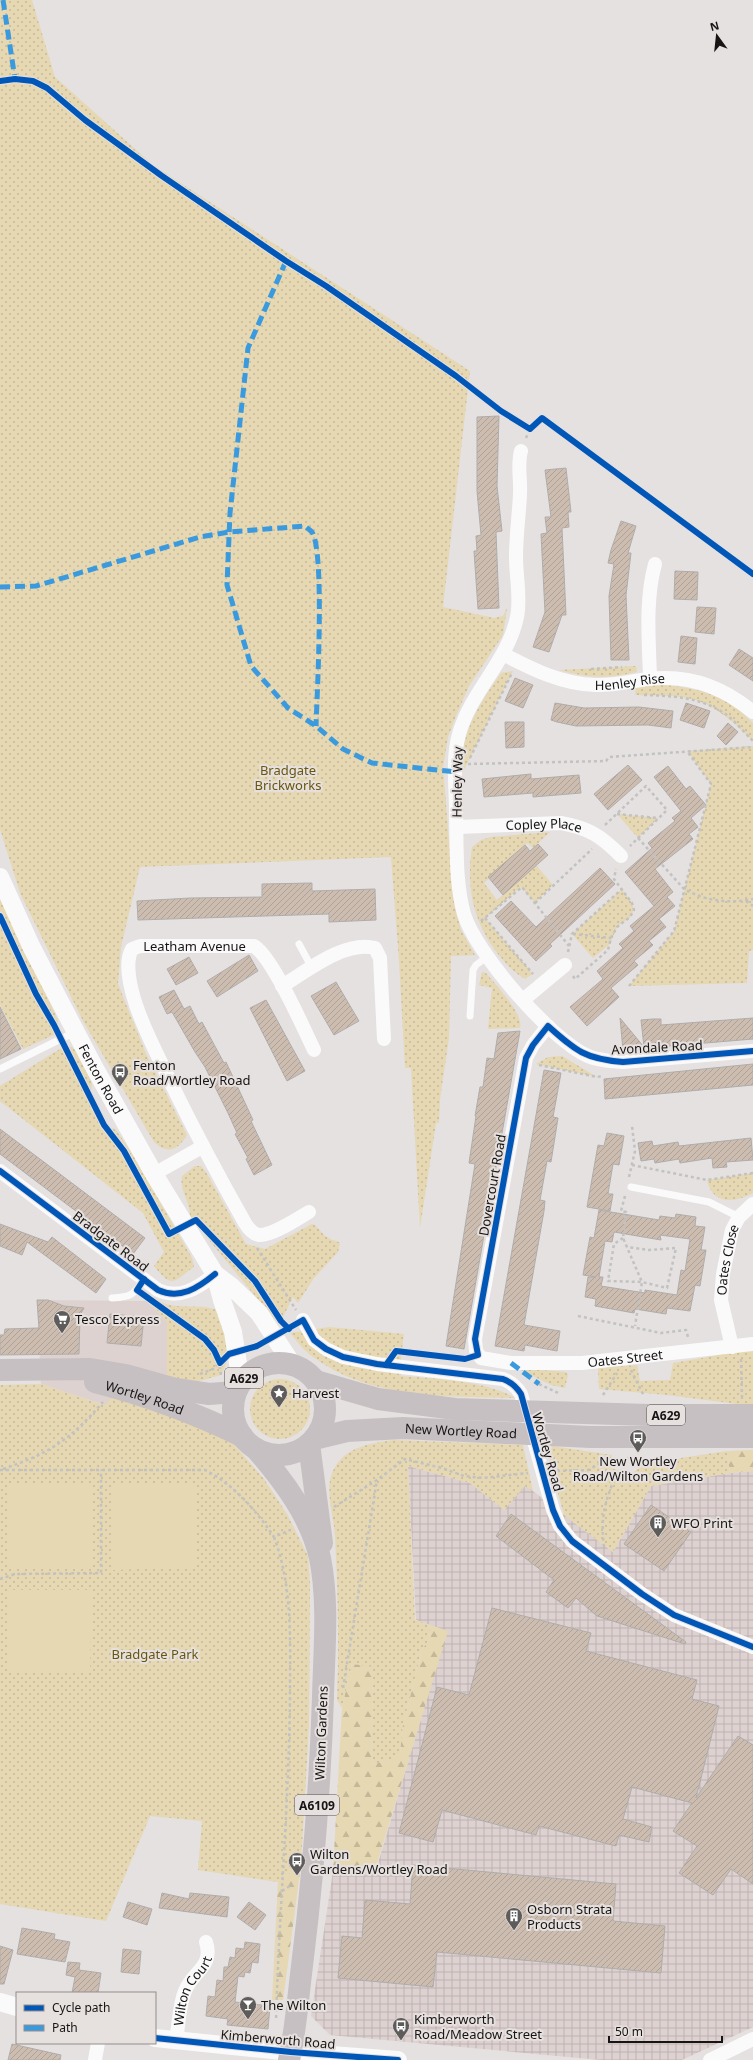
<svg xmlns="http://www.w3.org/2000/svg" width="753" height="2060" font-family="'Noto Sans',sans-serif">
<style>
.built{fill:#ddd2d0}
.industrial{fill:url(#industrial-grid)}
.green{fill:url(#green-dots)}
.forest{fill:url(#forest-firs)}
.pitch{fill:#e5d8b3}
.building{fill:url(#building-hatch);stroke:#afadac;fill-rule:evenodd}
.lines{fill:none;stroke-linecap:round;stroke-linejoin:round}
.path{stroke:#c2c2c2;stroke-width:2.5;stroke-dasharray:3 3;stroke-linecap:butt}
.service{stroke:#fbfafa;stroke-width:7}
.minor{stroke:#fbfafa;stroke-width:14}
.tertiary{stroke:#fbfafa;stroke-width:18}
.primary{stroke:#c7c0c2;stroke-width:22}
.quiet{stroke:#3b9ade;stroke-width:5;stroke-dasharray:10 5;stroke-linecap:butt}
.cycleway-casing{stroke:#e6e0de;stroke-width:8}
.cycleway{stroke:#0057b8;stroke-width:6}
.labels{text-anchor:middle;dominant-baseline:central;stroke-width:4;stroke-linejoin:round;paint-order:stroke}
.shield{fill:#e6e0de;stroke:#545151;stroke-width:1}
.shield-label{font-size:12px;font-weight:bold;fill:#161414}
.street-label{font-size:13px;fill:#161414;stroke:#e6e0de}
.park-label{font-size:13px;fill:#69560d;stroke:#e6e0de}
.poi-label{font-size:13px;fill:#161414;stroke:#e6e0de;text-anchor:start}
</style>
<defs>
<pattern id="industrial-grid" width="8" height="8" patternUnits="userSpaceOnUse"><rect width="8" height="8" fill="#ddd2d0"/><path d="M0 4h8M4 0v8" fill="none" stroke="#bdb3b2"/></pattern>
<pattern id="green-dots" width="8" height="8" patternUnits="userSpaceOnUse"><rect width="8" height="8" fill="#e5d8b3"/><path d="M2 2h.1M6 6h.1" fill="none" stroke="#c4b899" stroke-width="1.8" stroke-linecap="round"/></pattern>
<pattern id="forest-firs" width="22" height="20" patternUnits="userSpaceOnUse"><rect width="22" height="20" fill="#e5d8b3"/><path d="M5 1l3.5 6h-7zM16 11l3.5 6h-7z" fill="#c4b899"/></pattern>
<pattern id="building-hatch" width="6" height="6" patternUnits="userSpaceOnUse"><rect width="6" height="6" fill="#ccbdb0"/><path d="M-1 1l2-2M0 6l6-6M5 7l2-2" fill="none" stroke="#aea296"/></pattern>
</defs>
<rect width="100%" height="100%" fill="#e4e1e0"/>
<!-- built -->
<polygon class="built" points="37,1300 147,1301 167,1322 167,1413 105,1405 41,1384"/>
<!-- industrial -->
<polygon class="industrial" points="408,1466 470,1483 504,1510 525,1485 613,1552 651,1486 730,1473 753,1471 753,2027 682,2060 601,2060 330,2035 311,2016 333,1871 376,1870 447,1631 416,1620"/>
<!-- green -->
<g class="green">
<path d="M 0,0 L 32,0 L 55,77 L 153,165 L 470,371 L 443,607 L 494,618 L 503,616 L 507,608 L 503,635 L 469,686 L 456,716 L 448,737 L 443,767 L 454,903 L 461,930 L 475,955 L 451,956 L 449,1038 L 440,1099 L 439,1123 L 436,1123 L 420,1228 L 411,1068 L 405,1068 L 399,960 L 391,857 L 140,867 L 121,947 L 118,984 L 147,1056 L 187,1135 C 178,1150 168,1155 154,1142 L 83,1021 L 20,893 L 0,829 Z"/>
<path d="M 636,666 L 637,672 C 607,679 588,678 559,670 Z"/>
<path d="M 513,671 L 463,772 C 458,735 481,702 501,673 Z"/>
<path d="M 657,684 C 696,688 725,693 753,723 L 753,741 C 732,721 711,700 681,697 C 666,695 650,696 635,695 L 636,687 Z"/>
<polygon points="753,746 753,950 749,951 747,983 629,986 674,931 711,784 687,751"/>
<polygon points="617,814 658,818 638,838"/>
<path d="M 550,832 L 533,848 L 528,843 L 525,845 L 484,883 L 497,900 L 536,865 L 553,885 L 535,903 L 521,887 L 485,918 L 533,974 L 525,979 C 514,973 506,964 498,954 C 473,921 466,888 472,847 L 481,840 L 491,837 Z"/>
<polygon points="622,889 632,903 634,910 630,917 617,927 610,944 593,958 572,934"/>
<polygon points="0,898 58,1020 58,1033 23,1049 0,1005"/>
<path d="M 482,972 L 486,973 C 495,984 524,1014 520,1028 L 488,1029 L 492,988 L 479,985 Z"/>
<path d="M 63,1047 L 72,1047 L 78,1053 L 92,1084 L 90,1097 L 104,1124 L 116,1130 L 134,1156 L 192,1258 L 194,1267 C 174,1280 174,1291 154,1266 L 164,1252 L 143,1213 L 0,1101 L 0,1086 Z"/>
<polygon points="562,1056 597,1077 536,1064 548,1057"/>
<path d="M 195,1166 L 201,1166 L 206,1172 L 246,1244 L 265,1249 L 312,1224 C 320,1227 321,1235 329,1238 C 333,1241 336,1240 340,1243 L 338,1252 L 314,1278 L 298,1303 L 293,1297 L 279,1325 L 190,1217 C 191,1202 179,1191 182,1176 Z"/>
<path d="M 753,1173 L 753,1193 C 735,1203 712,1205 707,1180 Z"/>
<path d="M 154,1297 C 172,1313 196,1302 217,1310 C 225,1334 235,1350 221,1375 L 196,1382 L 167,1378 L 167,1322 L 147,1301 Z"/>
<path d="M 329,1327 L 404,1334 L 401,1356 L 401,1376 C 439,1379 482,1380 516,1398 C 446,1396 372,1400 313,1357 C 304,1351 297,1341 290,1333 Z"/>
<polygon points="753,1349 753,1406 667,1395 599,1389 598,1368 637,1365 640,1381 670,1380 673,1363"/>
<polygon points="517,1368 566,1372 568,1375 565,1388 551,1385"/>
<circle cx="280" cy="1409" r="30"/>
<polygon points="41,1384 104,1405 116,1394 230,1440 264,1479 287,1514 308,1556 310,1584 309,1725 301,1865 278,1882 198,1870 202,1821 150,1816 106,1921 0,1904 0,1385"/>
<path d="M 393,1440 L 523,1445 L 533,1491 L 525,1486 L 504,1510 L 470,1483 L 408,1466 L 415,1620 L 430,1625 L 429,1640 L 422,1650 L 403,1725 L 400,1753 L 388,1761 L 371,1764 L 373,1668 L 352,1664 L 342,1708 L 337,1700 C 339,1645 338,1591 335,1536 C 334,1517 325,1491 332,1473 C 343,1447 368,1444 393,1440 Z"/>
<polygon points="552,1446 612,1455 612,1468 630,1474 648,1463 727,1451 730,1473 651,1486 613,1552 564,1515 549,1461"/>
</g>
<!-- forest -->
<g class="forest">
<polygon points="753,1450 753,1471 730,1473 727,1451"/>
<polygon points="430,1625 448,1631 375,1870 333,1871 342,1708 352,1664 373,1667 371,1764 388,1761 400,1753 403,1725 422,1650 429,1640"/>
<polygon points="301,1865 283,2000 272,2000 278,1882"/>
</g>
<!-- pitch -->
<g class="pitch">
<polygon points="92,1484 92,1569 8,1569 7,1485"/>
<polygon points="112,1485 196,1485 196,1567 112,1570"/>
<polygon points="7,1590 92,1590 90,1673 8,1673"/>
</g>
<!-- building -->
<g class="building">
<polygon points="499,416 497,486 502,531 496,532 499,608 478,609 474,551 477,551 476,536 481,535 477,491 477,417"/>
<polygon points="566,468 571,512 568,512 569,527 562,528 566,615 562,615 549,652 533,647 545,612 541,534 547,533 545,517 551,517 545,470"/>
<polygon points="621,521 636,526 628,553 631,553 626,595 629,660 611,660 609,596 614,564 608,563 611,550"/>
<polygon points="675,571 698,572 697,600 674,599"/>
<polygon points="697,607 716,608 714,634 695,632"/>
<polygon points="681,636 697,638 695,664 678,662"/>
<polygon points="739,649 753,658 753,681 729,665"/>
<polygon points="515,678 533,685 523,708 505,701"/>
<polygon points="555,703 584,708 639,707 673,711 671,728 648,725 576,726 557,722 551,720"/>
<polygon points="686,703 710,711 704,728 680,720"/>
<polygon points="505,722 524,722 524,747 506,748"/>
<polygon points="728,723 738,732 726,745 717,736"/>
<polygon points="628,765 642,780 608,810 594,794"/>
<polygon points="668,766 686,789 690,786 706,805 691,818 698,827 689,834 693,839 655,869 673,892 667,897 675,906 659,919 666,927 649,941 653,945 634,961 638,965 611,988 619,997 587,1026 570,1007 603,979 597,971 623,948 619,944 634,931 630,926 654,906 625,872 652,848 648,843 675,821 672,818 681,811 654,777"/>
<polygon points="531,774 531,779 579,775 581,793 533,797 533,793 484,797 482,779"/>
<polygon points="538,844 548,855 503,895 488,877 525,845 530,851"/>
<polygon points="600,868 615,884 550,944 552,946 536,961 495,916 511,901 536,927"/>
<polygon points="312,883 312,891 375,889 376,920 329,922 329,914 138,920 137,901 190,898 262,897 262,884"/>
<polygon points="249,955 258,971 217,997 207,981"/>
<polygon points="189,957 198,973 176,985 167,969"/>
<polygon points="336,982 359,1021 334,1035 311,996"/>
<polygon points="174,990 184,1009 190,1006 199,1024 202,1022 224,1063 226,1062 253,1120 251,1121 272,1165 254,1175 246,1159 248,1158 235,1134 237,1133 228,1113 205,1067 195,1052 172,1012 167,1014 159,997"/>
<polygon points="266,1000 305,1071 287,1081 250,1008"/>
<polygon points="0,1007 21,1049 0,1059"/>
<polygon points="620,1018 644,1047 641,1020 653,1019 661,1019 661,1025 753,1018 753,1039 623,1050"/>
<polygon points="520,1031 464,1349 446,1346 475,1164 469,1163 476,1116 475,1116 480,1087 483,1087 487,1058 494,1059 498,1033"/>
<polygon points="753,1064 753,1085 605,1099 604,1079"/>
<polygon points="544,1070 561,1073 553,1117 558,1118 551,1162 547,1161 540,1200 545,1201 544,1211 524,1325 560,1331 557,1351 525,1345 524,1351 495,1346"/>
<polygon points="0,1129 145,1238 133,1254 0,1154"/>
<polygon points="607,1133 624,1136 619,1165 613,1164 608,1194 613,1194 610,1211 587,1207 598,1145 604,1146"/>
<polygon points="751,1138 753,1160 726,1162 727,1167 713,1168 712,1158 680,1163 679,1159 655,1163 654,1159 641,1161 638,1143 652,1141 653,1146 678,1142 679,1146"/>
<path d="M 599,1210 L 659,1220 L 660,1216 L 675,1218 L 676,1214 L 696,1217 L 695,1226 L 705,1227 L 701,1250 L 706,1250 L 700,1286 L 695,1285 L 690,1311 L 667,1308 L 666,1314 L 635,1309 L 634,1313 L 595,1306 L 596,1299 L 585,1297 L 588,1277 L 596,1277 L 583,1275 L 590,1237 L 594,1238 ZM 614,1232 L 661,1240 L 660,1235 L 690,1239 L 685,1271 L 681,1270 L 677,1295 L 645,1290 L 645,1293 L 601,1286 L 603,1277 L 599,1277 L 605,1241 L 612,1242 Z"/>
<polygon points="0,1224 48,1242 52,1237 106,1279 96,1293 27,1242 22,1255 0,1246"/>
<polygon points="37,1300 48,1300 64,1306 84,1308 80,1315 79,1354 0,1355 0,1335 4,1335 5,1329 39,1328"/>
<polygon points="110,1314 144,1317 141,1346 107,1343"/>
<polygon points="651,1505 691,1532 664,1571 624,1544"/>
<polygon points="511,1514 686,1642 685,1644 597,1616 576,1598 568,1608 546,1592 554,1580 496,1536"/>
<polygon points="492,1608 591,1633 586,1651 697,1680 692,1699 719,1706 696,1798 738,1736 753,1745 753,1884 731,1869 713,1895 679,1873 697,1846 673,1831 692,1803 632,1787 623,1819 652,1827 649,1842 619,1835 616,1846 539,1826 536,1835 442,1810 433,1842 399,1833 437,1687 469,1695"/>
<polygon points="413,1865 616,1884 613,1921 665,1926 661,1973 437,1952 433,1987 338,1978 342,1936 362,1938 365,1900 410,1904"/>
<polygon points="162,1893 189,1899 190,1893 229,1897 227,1917 159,1908"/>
<polygon points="128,1902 152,1909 147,1925 123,1917"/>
<polygon points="249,1902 266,1915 255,1930 237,1917"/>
<polygon points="22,1928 55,1934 54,1939 70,1942 65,1962 17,1954"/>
<polygon points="245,1942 260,1944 258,1963 252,1962 250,1973 245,1972 244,1977 238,1976 235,2002 270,2006 268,2029 227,2025 228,2019 206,2016 208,1996 215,1997 217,1980 223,1981 224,1967 228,1967 230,1957 235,1958 236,1948 244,1949"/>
<polygon points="0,1946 13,1950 4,1984 0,1984"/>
<polygon points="123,1949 141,1951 139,1974 121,1972"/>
<polygon points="68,1962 80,1963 79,1970 101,1973 98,1993 72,1993 75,1977 66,1975"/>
<polygon points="12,2044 61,2055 60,2060 8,2060"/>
</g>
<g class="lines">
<!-- path -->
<g class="path">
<polyline points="526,438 530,429"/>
<polyline points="591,669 622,667"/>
<path d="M 644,695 C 673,696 699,697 724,713 C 734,720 744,732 753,741"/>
<polyline points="470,758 512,673"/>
<polyline points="468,764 606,761 609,757 753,747"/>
<polyline points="617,814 658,818"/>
<polyline points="605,825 646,786 667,810 630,846"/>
<path d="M 638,838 L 684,889 C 705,901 730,904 753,899"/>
<polyline points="746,901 753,906"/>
<polyline points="535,903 592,849"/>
<polyline points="485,918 533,974"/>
<polyline points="481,921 522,887 569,946"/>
<polyline points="573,934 611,938"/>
<polyline points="568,952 572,934 622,889"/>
<polyline points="573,976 575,979 608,950 611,938 617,927 630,917 634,910 632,903 614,879 616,869"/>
<polyline points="629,986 674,931 711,784 687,751"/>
<polyline points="539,1065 597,1077 603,1076"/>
<polyline points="632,1165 707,1180 753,1173"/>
<polyline points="629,1177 635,1151 632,1126"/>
<polyline points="625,1196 621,1211 626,1212 623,1238 642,1282 635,1326"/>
<polyline points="623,1238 614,1244 608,1281 642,1282 667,1288 676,1248 649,1250 627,1247"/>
<polyline points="257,1248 296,1310"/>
<path d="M 162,1308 C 189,1327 218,1339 221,1376"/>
<polyline points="578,1316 661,1333 686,1330 688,1337"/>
<polyline points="250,1348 261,1344"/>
<polyline points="741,1359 742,1398"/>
<polyline points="631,1370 644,1396"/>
<polyline points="200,1374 213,1369 221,1361"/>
<polyline points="539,1384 558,1393"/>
<polyline points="603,1395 617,1373"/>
<path d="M 3,1469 C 50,1453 70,1440 103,1402"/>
<path d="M 0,1470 L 205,1470 C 233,1484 256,1510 274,1537 L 290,1530"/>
<polyline points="557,1471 588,1470 601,1463 633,1457"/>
<polyline points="334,1507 377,1480 405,1459 442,1468 464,1476 483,1478 528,1473"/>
<path d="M 274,1537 C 293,1587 290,1643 290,1695 C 289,1804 279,1912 276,2021"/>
<path d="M 604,1547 C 601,1523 603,1508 612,1485 C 616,1476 626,1468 626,1458"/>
<polyline points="0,1579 15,1574 101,1573 101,1470"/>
<polyline points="343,1688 377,1480"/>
<polyline points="282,1891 293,1884"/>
</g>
<!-- service -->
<g class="service">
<polyline points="299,944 312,968"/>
<polyline points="470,1016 473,970 476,965 487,957"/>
<polyline points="0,1069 75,1032"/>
<polyline points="631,1187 709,1202 739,1217"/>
<path d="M 112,1298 C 132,1297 133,1295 144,1279"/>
</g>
<!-- minor -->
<g class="minor">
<path d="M 521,451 C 517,466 521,479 520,494 C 519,515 516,536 516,557 C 516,577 521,598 517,617 C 508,661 471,691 459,734 C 452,759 456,786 456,812 C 457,845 455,882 464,914 C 475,952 551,1040 588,1056 C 599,1061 611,1061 623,1062 L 753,1051"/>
<path id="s1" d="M 503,654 C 532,669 561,684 595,685 C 613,686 631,681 649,679 C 689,674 723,687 753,712"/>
<path d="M 650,679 C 649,640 645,601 655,564"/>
<path id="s2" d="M 457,827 L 561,823 C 589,828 601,836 621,856"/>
<path d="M 282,986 C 307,971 345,940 375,948 L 380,958 L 384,1039"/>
<polyline points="523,1000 565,965"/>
<path id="s3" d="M 548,1026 L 533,1045 L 526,1058 L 475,1339 L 476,1351 L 481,1358 L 511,1363 L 582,1363 L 753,1344"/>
<path d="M 0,1171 L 158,1290 C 180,1300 198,1288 215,1274"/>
<polyline points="154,1174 202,1147"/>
<path id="s4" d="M 309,1212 C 297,1219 272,1236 259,1235 C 253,1234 248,1228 245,1223 C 219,1177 194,1130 171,1083 C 159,1058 145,1032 136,1005 C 131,990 124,963 132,949 L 140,946 L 254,946 C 273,958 303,1027 314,1050"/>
<path d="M 303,1320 L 314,1340 L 326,1349 L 343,1357 L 377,1364 L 503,1379 C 511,1382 516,1386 521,1394 L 553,1510 L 560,1526 L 572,1541 L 642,1594 L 674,1615 L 753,1647"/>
<path id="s5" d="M 732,1347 L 721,1300 L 723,1274 L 732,1230 L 739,1217 L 753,1204"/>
<path id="s6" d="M 176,2040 C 179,2024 179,2005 185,1991 C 192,1972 214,1967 206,1942"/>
<polyline points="95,2060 98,2043"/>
<polyline points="710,2060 753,2039"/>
</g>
<!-- tertiary -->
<g class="tertiary">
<path id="s7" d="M 0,877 L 31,946 L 93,1065 L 154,1174 L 215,1274 L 222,1300 L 233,1332 L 241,1382"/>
<polyline points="215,1274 231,1286 259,1313 292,1364"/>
<polyline points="0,2002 17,2007"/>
<polyline points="155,2038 291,2052 398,2060"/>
</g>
<!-- primary -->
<g class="primary">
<circle cx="279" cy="1409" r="46"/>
<polyline points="0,1370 90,1369 126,1375 176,1389 209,1394 235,1392"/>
<polyline points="316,1381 378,1399 455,1409 649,1415 753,1415"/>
<path id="s8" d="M 95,1382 C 145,1395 195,1413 242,1436"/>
<path id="s9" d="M 314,1439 L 347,1431 L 403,1428 L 590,1437 L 753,1437"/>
<polyline points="309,1444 322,1543"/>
<path d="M 256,1449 C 283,1480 311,1517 320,1558 C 329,1603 324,1651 323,1697 C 320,1787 313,1877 302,1966 C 298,1997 296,2029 289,2060"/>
</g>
<!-- quiet -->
<g class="quiet">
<polyline points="3,0 15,79"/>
<polyline points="286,261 248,348 230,513 227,585 251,666 288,708 316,726 343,749 372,763 456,772"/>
<path d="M 0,587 L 36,586 L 200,537 L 229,532 L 305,526 C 307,528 310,530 312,532 C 325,552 317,695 316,726"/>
<polyline points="511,1363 539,1384"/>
</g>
<defs>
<g id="cycleway">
<polyline points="0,81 15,79 33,81 47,88 85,120 162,176 286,261 326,286 456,376 501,411 530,429 542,418 753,574"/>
<polyline points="0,916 36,994 54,1025 104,1125 124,1151 169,1234 196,1220 255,1281 281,1321 289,1329"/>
<path d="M 0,1171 L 158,1290 C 180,1300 198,1288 215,1274"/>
<path d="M 144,1279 L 137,1290 L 205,1339 L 214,1350 L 220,1363 L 229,1354 L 257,1346 L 303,1320 L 314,1340 L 326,1349 L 343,1357 L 377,1364 L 503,1379 C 511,1382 516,1386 521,1394 L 553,1510 L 560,1526 L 572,1541 L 642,1594 L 674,1615 L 753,1647"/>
<path d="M 386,1365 L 396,1351 L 465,1359 L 478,1355 L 475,1339 L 526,1058 L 533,1045 L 548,1026 C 576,1051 585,1059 623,1062 L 753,1051"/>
<polyline points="155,2038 291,2052 398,2060"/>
</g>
</defs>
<!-- cycleway casing -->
<use href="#cycleway" class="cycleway-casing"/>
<!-- cycleway -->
<use href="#cycleway" class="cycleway"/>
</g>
<!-- icons -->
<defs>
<symbol id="bus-pin" viewBox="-11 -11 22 30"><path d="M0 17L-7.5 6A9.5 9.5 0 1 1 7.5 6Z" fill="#5e5c5b" stroke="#e6e0de"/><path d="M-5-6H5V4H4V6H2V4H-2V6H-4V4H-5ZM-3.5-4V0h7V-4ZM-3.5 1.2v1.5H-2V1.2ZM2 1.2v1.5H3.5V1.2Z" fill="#fff"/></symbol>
<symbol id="supermarket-pin" viewBox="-11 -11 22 30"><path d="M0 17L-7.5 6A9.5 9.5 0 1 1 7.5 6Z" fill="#5e5c5b" stroke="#e6e0de"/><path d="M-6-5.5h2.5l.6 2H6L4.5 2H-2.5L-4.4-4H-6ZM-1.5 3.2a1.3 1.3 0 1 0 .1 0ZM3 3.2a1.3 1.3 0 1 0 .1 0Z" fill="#fff"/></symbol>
<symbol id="sight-pin" viewBox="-11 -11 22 30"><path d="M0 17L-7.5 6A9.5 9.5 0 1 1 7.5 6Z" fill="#5e5c5b" stroke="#e6e0de"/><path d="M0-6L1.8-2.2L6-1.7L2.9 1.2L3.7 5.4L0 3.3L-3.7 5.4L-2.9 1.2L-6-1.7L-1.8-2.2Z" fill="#fff"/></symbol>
<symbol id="building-pin" viewBox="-11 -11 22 30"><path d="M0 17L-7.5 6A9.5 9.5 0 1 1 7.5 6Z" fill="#5e5c5b" stroke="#e6e0de"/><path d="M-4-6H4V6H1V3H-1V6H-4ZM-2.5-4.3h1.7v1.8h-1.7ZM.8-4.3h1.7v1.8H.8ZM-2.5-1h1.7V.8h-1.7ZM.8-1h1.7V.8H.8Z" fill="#fff"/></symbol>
<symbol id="bar-pin" viewBox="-11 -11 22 30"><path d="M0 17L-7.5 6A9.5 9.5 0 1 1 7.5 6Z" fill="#5e5c5b" stroke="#e6e0de"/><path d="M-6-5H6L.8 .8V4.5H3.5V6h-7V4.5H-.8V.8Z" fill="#fff"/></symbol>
</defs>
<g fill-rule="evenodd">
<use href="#bus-pin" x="110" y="1062" width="20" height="27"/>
<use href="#supermarket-pin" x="52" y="1309" width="20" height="27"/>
<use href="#sight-pin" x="269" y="1383" width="20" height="27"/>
<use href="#bus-pin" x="628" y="1428" width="20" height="27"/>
<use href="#building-pin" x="648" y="1513" width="20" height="27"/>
<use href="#bus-pin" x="287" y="1851" width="20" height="27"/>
<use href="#building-pin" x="504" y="1906" width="20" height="27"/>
<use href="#bar-pin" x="238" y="1995" width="20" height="27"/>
<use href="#bus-pin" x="391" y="2016" width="20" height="27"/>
</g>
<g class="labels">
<!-- shield labels -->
<g class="shield">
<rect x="225" y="1368" width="38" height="20" rx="3"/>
<rect x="647" y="1405" width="38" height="20" rx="3"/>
<rect x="295" y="1795" width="44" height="20" rx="3"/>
</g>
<g class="shield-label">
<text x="244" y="1378">A629</text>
<text x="666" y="1415">A629</text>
<text x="317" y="1805">A6109</text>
</g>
<!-- street labels -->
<g class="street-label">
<text stroke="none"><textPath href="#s1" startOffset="133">Henley Rise</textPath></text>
<text transform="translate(457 782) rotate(-89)">Henley Way</text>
<text stroke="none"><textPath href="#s2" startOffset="87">Copley Place</textPath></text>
<text stroke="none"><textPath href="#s4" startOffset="439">Leatham Avenue</textPath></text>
<text transform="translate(657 1047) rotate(-3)">Avondale Road</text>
<text stroke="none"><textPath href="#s7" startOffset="226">Fenton Road</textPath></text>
<text transform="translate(492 1185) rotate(-80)">Dovercourt Road</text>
<text transform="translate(111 1241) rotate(37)">Bradgate Road</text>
<text stroke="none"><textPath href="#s5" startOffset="89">Oates Close</textPath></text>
<text stroke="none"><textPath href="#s3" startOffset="490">Oates Street</textPath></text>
<text stroke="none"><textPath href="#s8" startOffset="52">Wortley Road</textPath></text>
<text stroke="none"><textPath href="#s9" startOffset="148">New Wortley Road</textPath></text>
<text transform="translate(548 1452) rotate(74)">Wortley Road</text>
<text transform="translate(321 1733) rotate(-88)">Wilton Gardens</text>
<text stroke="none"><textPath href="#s6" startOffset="53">Wilton Court</textPath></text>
<text transform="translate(278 2039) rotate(5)">Kimberworth Road</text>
</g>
<!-- park labels -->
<g class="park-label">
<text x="288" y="770">Bradgate<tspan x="288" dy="15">Brickworks</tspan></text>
<text x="155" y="1654">Bradgate Park</text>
</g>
<!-- poi labels -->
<g class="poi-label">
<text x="133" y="1065">Fenton<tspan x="133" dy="15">Road/Wortley Road</tspan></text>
<text x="75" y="1319">Tesco Express</text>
<text x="292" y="1393">Harvest</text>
<text x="638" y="1461" text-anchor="middle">New Wortley<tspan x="638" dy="15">Road/Wilton Gardens</tspan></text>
<text x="671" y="1523">WFO Print</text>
<text x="310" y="1854">Wilton<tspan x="310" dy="15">Gardens/Wortley Road</tspan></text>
<text x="527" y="1909">Osborn Strata<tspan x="527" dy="15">Products</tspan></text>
<text x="261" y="2005">The Wilton</text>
<text x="414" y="2019">Kimberworth<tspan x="414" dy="15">Road/Meadow Street</tspan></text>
</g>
</g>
<!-- legend -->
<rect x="16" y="1992" width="140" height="52" fill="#e6e0de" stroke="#938e8d"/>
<rect x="24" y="2005" width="20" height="6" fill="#0057b8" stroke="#938e8d"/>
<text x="52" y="2012" font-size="12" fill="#161414">Cycle path</text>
<rect x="24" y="2025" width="20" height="6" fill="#3b9ade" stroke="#938e8d"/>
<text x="52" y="2032" font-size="12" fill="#161414">Path</text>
<!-- north arrow -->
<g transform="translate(717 36) rotate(345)" stroke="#e6e0de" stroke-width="3" paint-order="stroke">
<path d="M0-3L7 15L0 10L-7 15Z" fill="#161414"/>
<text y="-6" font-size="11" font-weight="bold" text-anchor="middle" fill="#161414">N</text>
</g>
<!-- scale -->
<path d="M609 2036v6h113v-6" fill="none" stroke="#161414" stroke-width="2"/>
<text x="615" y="2036" font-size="12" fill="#161414" stroke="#e6e0de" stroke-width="3" paint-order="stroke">50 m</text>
</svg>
